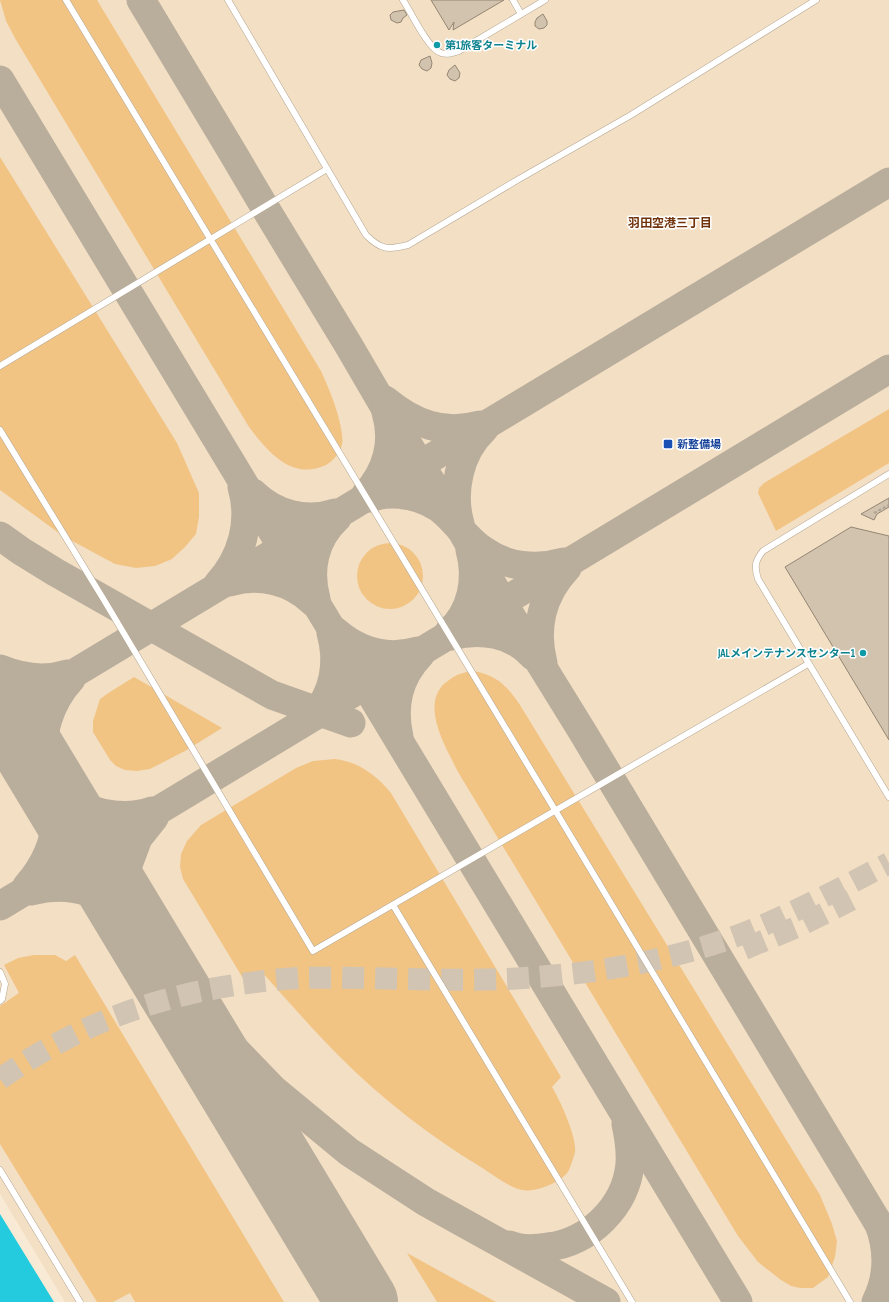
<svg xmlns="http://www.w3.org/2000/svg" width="889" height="1302" font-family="'Sofia Sans Condensed','Noto Sans JP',sans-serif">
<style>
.built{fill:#f3dfc4}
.green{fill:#f2c484}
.water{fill:#24cadd}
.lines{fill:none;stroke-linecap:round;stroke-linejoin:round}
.taxiway{stroke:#b9ad9c;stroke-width:29}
.runway{stroke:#b9ad9c;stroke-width:72}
.building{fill:#d2c3af;stroke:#948673}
.highway-tunnel{stroke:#d1c4b2;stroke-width:22;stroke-dasharray:22 11;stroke-linecap:butt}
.lane-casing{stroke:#b4a692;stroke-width:7}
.path{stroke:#afa393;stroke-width:2;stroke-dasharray:3 2;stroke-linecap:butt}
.lane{stroke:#fff;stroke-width:6}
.culture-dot{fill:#0f9aa8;stroke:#fff;stroke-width:1.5}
.transit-dot{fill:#1a4fb4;stroke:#fff;stroke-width:1.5}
.labels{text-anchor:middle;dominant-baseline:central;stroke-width:3;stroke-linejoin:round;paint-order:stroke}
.culture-label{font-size:11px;font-weight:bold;fill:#0d838f;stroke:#fff;text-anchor:start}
.transit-label{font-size:11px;font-weight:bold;fill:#164399;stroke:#fff;text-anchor:start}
.neighbourhood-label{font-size:12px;font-weight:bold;fill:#70320b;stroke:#fff}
</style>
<rect width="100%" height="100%" fill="#f9ead5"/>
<!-- built -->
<polygon class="built" points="0,0 889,0 889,1302 65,1302 0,1194"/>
<!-- green -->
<g class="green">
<path d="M 0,0 L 97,0 L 321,371 C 330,391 339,412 342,434 C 342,437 343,441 342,444 C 341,452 333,461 326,465 C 292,481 268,452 249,427 L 16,40 L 6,21 Z"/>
<polygon points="0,157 177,443 199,493 199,517 196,534 185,547 172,559 155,566 136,568 115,564 63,536 0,490"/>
<polygon points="889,409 889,463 776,531 758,493 759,488 764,483"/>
<circle cx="390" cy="576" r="33"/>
<path d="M 474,671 C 498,676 507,686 520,705 L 820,1195 L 832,1224 L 837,1241 L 835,1257 L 828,1277 L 813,1288 L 800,1288 L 791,1286 L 781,1280 L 758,1262 L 738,1236 L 458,772 C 447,749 422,710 442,686 C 443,684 447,682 449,680 C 457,674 464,672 474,671 Z"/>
<polygon points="134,677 222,728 185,751 150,769 137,771 125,770 116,766 110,760 93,732 93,721 100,699 110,692"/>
<path d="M 335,759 C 359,762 376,775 391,793 L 561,1077 L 552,1087 C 560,1100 577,1137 575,1152 C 574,1157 571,1165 569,1170 C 563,1182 535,1193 522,1190 C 508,1187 491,1173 479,1166 C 430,1136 382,1099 341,1058 C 313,1030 287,1000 261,971 L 244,980 L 183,879 L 180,867 L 181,854 L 187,841 L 201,825 L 296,768 L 313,761 Z"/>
<polygon points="34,955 55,955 66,961 75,955 284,1302 135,1302 130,1293 113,1302 97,1302 0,1144 0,1006 19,993 4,965 18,958"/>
<polygon points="407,1253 496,1302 437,1302"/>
</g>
<!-- water -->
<polygon class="water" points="0,1214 54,1302 0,1302"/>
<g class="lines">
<!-- taxiway -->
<g class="taxiway">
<polyline points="141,0 234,155 267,211 349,346 384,406 463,533 503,603 582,731 889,1241"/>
<polyline points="0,80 738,1302"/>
<path d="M 385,400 C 414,424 443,435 480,425"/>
<path d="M 253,493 C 275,514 305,523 335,513"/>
<path d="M 366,494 C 387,471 395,442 386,412"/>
<path d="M 369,498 C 394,489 427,496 446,514 C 459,526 468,540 483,550 C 506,567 537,570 564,562"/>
<path d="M 460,524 C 451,492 459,452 484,429"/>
<polyline points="0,536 21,551 55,572 272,695 351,723"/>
<path d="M 230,582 C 259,573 291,581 313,602"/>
<path d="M 218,584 C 242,557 252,522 242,487"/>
<path d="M 316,599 C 308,570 314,539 337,518"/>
<path d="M 335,631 C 359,652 387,660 418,651"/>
<path d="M 449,632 C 472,611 478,579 470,550"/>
<path d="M 451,636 C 480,628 513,633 533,656"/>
<path d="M 543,663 C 534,628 542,595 567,568"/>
<path d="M 0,669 C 22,678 45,681 67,674"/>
<path d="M 312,716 C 335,695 339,661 331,633"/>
<polyline points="0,718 889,182"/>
<path d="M 399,737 C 392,706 398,678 420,655"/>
<path d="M 0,754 C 11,757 22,760 32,766 C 42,773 49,784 58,792 C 83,812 121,822 152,811"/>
<polyline points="154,818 138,838 128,865 126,875 126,894 130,913 140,934 216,1030 274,1090 349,1152 426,1202 606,1302"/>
<path d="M 27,886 C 46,864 57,840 56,811 C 55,795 48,781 45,766 C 39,734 50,702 71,679"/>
<path d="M 31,891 C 73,880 104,893 133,922"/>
<polyline points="0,906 889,369"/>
<path d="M 509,1245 C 521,1250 536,1249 548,1247 C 590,1242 626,1206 630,1164 C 631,1150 629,1138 626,1124"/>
<path d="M 876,1302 C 889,1276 889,1251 879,1224"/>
</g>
<!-- runway -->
<polyline class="runway" points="0,702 362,1302"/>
</g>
<!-- building -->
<g class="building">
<polygon points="431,0 504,0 453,30 454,22 449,30"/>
<polygon points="404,10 407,15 403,18 401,22 397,23 391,20 390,15 393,12"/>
<polygon points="543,14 547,21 547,25 544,28 539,29 535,26 535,22 537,18"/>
<polygon points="430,56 432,63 431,68 427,71 422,69 419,65 421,60"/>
<polygon points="455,65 460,73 459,78 455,81 450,79 447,75 449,70"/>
<polygon points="889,498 889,507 877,514 874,520 861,514"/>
<polygon points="851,527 889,536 889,740 785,567"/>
</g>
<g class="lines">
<!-- highway-tunnel -->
<g class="highway-tunnel">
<polyline points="744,949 799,926 851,900"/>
<path d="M 0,1079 C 20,1065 40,1052 62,1041 C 134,1002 218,983 299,978 C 374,976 449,983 524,978 C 601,973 682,959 754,929 C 800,910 845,886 889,863"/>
</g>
<defs>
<g id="lane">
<polyline points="66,0 555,810 850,1302"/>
<path d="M 228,0 L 366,235 C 381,250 388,250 408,245 L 519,179 L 631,115 L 816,0"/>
<path d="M 403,0 C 411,12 428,49 441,53 C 447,55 453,53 459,51 L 545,0"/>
<polyline points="513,0 521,14"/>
<polyline points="0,366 327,169"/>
<polyline points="0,430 104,600 313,951 808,664"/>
<path d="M 889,474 L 763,551 C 755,561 754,566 758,579 L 889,797"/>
<polyline points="393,905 632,1302"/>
<polyline points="0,972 5,984 2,999 0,1001"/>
<polyline points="0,1170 80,1302"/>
</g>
</defs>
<!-- lane casing -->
<use href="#lane" class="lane-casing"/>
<!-- path -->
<polyline class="path" points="874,513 889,505"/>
<!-- lane -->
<use href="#lane" class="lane"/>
</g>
<!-- markers -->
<g class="culture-dot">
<circle cx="437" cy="45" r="4"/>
<circle cx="863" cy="653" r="4"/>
</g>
<rect class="transit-dot" x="663" y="439" width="10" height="10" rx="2"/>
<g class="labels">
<!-- culture labels -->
<g class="culture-label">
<text x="445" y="45">第1旅客ターミナル</text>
<text x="855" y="653" text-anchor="end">JALメインテナンスセンター1</text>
</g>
<!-- transit labels -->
<g class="transit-label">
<text x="677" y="444">新整備場</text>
</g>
<!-- neighbourhood labels -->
<g class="neighbourhood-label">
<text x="670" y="223">羽田空港三丁目</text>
</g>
</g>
</svg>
